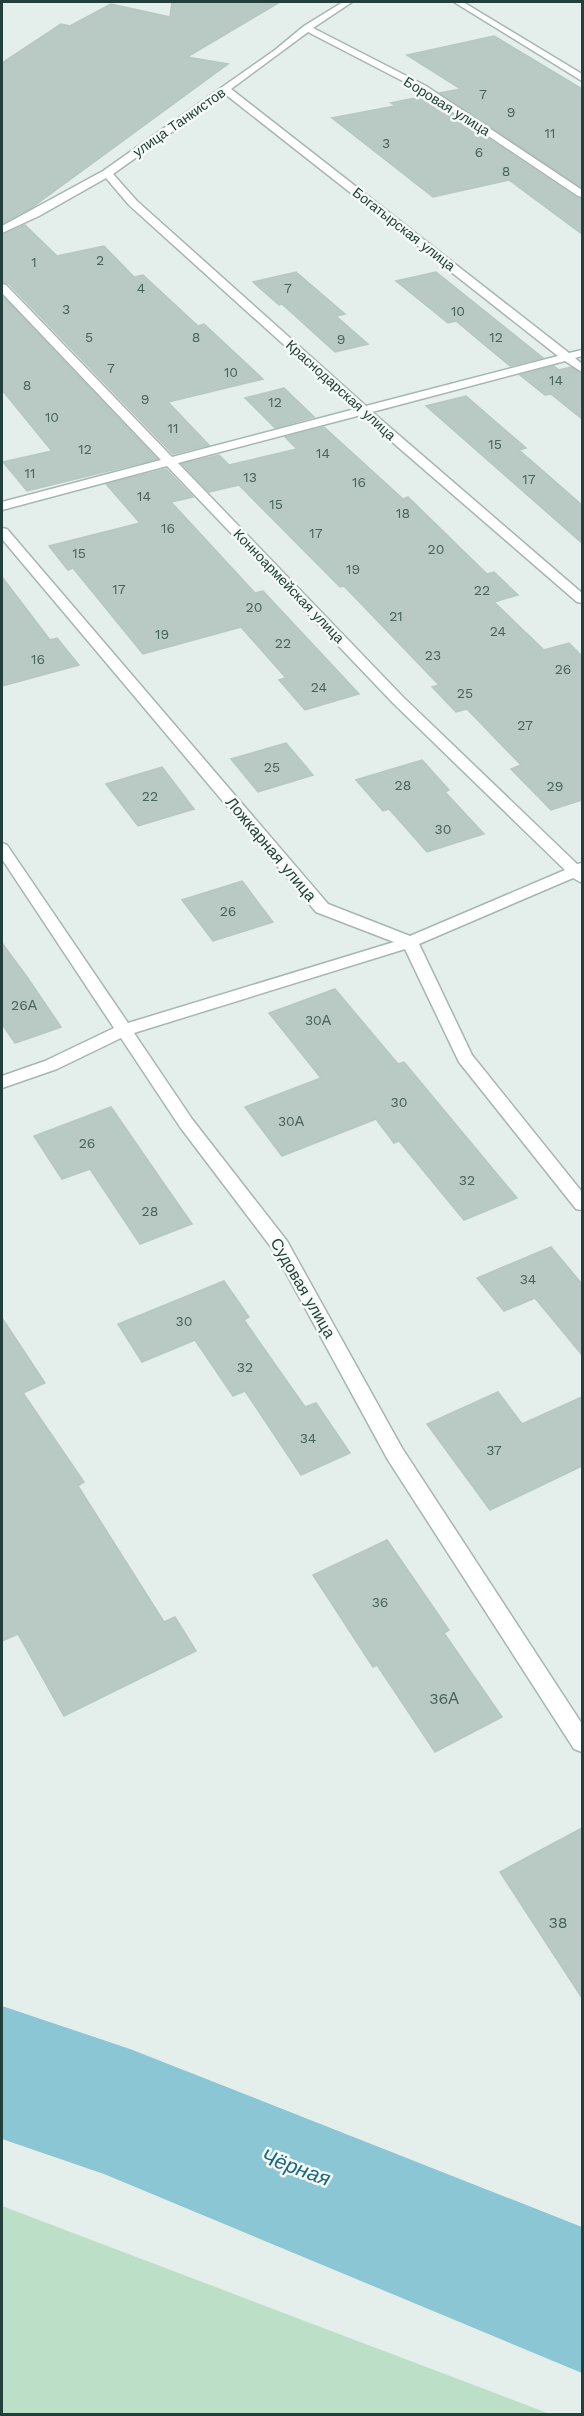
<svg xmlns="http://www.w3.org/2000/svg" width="584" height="2416" font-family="'Work Sans',sans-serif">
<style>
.green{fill:#bcdfc7}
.water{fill:#8bc6d4}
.building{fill:#b9c9c3;stroke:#b6c8c1;stroke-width:1.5}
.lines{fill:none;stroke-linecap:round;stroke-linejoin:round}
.street-casing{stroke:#a6b6b1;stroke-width:3}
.street{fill:#fff;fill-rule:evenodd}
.labels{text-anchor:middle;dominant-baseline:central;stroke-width:5;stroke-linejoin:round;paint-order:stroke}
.number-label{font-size:14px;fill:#48625c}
.far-street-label{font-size:14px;fill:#224039;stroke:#f5faf7}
.street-label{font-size:16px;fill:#224039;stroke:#f5faf7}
.near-number-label{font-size:16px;fill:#48625c}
.near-water-label{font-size:21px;font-style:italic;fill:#1a6a7e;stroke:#f5faf7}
</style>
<rect width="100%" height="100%" fill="#e4eeea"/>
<!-- green -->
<polygon class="green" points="2,2206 550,2414 2,2414"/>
<!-- water -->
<polygon class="water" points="2,2006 130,2049 582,2227 582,2373 104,2174 2,2139"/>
<!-- building -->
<g class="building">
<polygon points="172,2 280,2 187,57 228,64 31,208 2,224 2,63 61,24 70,26 111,4 170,17"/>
<polygon points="494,36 582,89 582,188 440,93 461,89 407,55"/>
<polygon points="425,96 577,198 582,199 582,234 509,180 433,197 332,118 395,106 391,103"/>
<polygon points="25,225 57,256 104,246 134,277 143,275 198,326 204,324 263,379 168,402 209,445 173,454 8,283 2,282 2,235"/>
<polygon points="296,272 345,314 336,316 368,344 335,352 282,304 279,305 253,282"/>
<polygon points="436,272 476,304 543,358 510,366 456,321 448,323 396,281"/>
<polygon points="2,296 157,459 27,491 3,462 52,451 2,390"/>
<polygon points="554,366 559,370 571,367 582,374 582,419 551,394 545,395 520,375"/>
<polygon points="284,388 314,417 275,428 245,398"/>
<polygon points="466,396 526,448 519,450 582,505 582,543 426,406"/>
<polygon points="324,427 403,499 408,497 487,574 494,572 518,595 494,602 544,650 569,643 582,656 582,800 551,810 511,769 521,765 467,709 456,712 432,687 439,685 344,586 340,587 239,485 209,492 182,464 219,455 229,465 297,449 285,437"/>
<polygon points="166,469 193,497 171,502 255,593 263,591 359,694 305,710 279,680 286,678 241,627 143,654 73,568 68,570 49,546 140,523 106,484"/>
<polygon points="2,577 50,640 57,638 79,665 2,686"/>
<polygon points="286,743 313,775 258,792 231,759"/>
<polygon points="422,760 449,790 445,792 484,834 427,852 389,809 383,811 356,780"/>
<polygon points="162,767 194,809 138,826 106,784"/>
<polygon points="242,881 273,922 213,941 182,900"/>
<polygon points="2,943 27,977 61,1027 15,1043 2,1024"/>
<polygon points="335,989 398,1064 404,1062 517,1198 464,1220 399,1141 394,1143 376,1119 282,1156 245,1107 321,1078 269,1013"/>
<polygon points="111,1107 160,1178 192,1224 140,1244 90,1169 62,1179 34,1136"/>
<polygon points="551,1247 582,1284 582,1355 535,1298 504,1311 477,1278"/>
<polygon points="224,1281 249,1317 244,1320 305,1407 316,1403 350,1453 301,1475 245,1391 233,1396 195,1340 142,1362 118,1324"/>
<polygon points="2,1318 45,1383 23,1393 84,1482 78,1486 164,1622 175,1617 196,1651 64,1716 18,1634 2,1641"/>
<polygon points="498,1392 522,1424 582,1397 582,1466 490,1510 427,1424"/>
<polygon points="387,1540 449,1630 444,1633 502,1717 435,1752 377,1665 373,1667 313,1575"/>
<polygon points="582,1828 582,1998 500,1872"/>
</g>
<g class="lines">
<defs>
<g id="street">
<path d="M 343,2 L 352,2 L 313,28 L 426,86 L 582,190 L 582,197 L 578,196 L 420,90 L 308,32 L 231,89 L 569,353 L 582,350 L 582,356 L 575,358 L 582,364 L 582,372 L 565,361 L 372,412 L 582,593 L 582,603 L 577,602 L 361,415 L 178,463 L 403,697 L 577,864 L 582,863 L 582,883 L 573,878 L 419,944 L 472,1055 L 582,1192 L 582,1210 L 576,1209 L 459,1062 L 405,949 L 134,1033 L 192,1119 L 287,1241 L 402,1448 L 582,1724 L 582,1752 L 574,1749 L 388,1460 L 274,1251 L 180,1127 L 121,1038 L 57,1069 L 2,1088 L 2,1076 L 45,1061 L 114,1028 L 2,859 L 2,843 L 7,845 L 128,1023 L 394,942 L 316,912 L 2,539 L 2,528 L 7,529 L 328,904 L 410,936 L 565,870 L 393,703 L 167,466 L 2,510 L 2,502 L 161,460 L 2,293 L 2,284 L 6,285 L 172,457 L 355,409 L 129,205 L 106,178 L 39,216 L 2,233 L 2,226 L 103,171 L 275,50 L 304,26 ZM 225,94 L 558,356 L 366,406 L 137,201 L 113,174 Z"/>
<polygon points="454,2 463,2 582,74 582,81"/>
</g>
</defs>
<!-- street casing -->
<use href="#street" class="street-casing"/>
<!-- street -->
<use href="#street" class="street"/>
</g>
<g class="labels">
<!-- number labels -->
<g class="number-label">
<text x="483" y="94">7</text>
<text x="511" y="112">9</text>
<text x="550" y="133">11</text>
<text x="386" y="143">3</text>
<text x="479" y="152">6</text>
<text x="506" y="171">8</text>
<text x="100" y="260">2</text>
<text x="34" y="262">1</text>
<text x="141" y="288">4</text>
<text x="288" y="288">7</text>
<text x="66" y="309">3</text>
<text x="458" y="311">10</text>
<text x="89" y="337">5</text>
<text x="196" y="337">8</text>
<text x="496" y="337">12</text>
<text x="341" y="339">9</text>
<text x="111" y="368">7</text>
<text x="231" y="372">10</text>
<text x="556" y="380">14</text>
<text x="27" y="385">8</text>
<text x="145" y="399">9</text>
<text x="275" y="402">12</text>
<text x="52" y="417">10</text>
<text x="173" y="428">11</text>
<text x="495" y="444">15</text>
<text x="85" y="449">12</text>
<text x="323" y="453">14</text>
<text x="30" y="473">11</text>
<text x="250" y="477">13</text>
<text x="529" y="479">17</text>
<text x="359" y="482">16</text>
<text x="144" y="496">14</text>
<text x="276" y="504">15</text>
<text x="403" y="513">18</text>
<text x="168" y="528">16</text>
<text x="316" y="533">17</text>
<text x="436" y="549">20</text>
<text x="79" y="553">15</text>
<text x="353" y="569">19</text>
<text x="119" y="589">17</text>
<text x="482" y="590">22</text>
<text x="254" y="607">20</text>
<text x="396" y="616">21</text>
<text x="498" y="631">24</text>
<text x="162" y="634">19</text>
<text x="283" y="643">22</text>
<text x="433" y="655">23</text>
<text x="38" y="659">16</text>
<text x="563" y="669">26</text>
<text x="319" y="687">24</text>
<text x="465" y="693">25</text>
<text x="525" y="725">27</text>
<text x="272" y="767">25</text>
<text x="403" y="785">28</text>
<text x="555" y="786">29</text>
<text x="150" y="796">22</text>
<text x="443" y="829">30</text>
<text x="228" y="911">26</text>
<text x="24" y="1005">26А</text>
<text x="318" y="1020">30А</text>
<text x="399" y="1102">30</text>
<text x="291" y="1121">30А</text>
<text x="87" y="1143">26</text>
<text x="467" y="1180">32</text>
<text x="150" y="1211">28</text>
<text x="528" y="1279">34</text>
<text x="184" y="1321">30</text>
<text x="245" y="1367">32</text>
<text x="308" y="1438">34</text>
<text x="494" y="1450">37</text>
<text x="380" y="1602">36</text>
</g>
<!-- far-street labels -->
<g class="far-street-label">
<text transform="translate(447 106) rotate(32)">Боровая улица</text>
<text transform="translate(179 122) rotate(-35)">улица Танкистов</text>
<text transform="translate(404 229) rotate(38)">Богатырская улица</text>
<text transform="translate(341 390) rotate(42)">Краснодарская улица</text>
<text transform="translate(289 586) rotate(46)">Конноармейская улица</text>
</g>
<!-- street labels -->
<g class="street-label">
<text transform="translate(271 849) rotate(50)">Ложкарная улица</text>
<text transform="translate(303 1288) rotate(60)">Судовая улица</text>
</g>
<!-- near-number labels -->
<g class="near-number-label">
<text x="444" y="1698">36А</text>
<text x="558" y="1922">38</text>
</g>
<!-- near-water labels -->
<g class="near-water-label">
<text transform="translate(296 2167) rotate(20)">Чёрная</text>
</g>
</g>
<!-- border -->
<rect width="584" height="2416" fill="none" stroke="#224039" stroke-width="6"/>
</svg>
